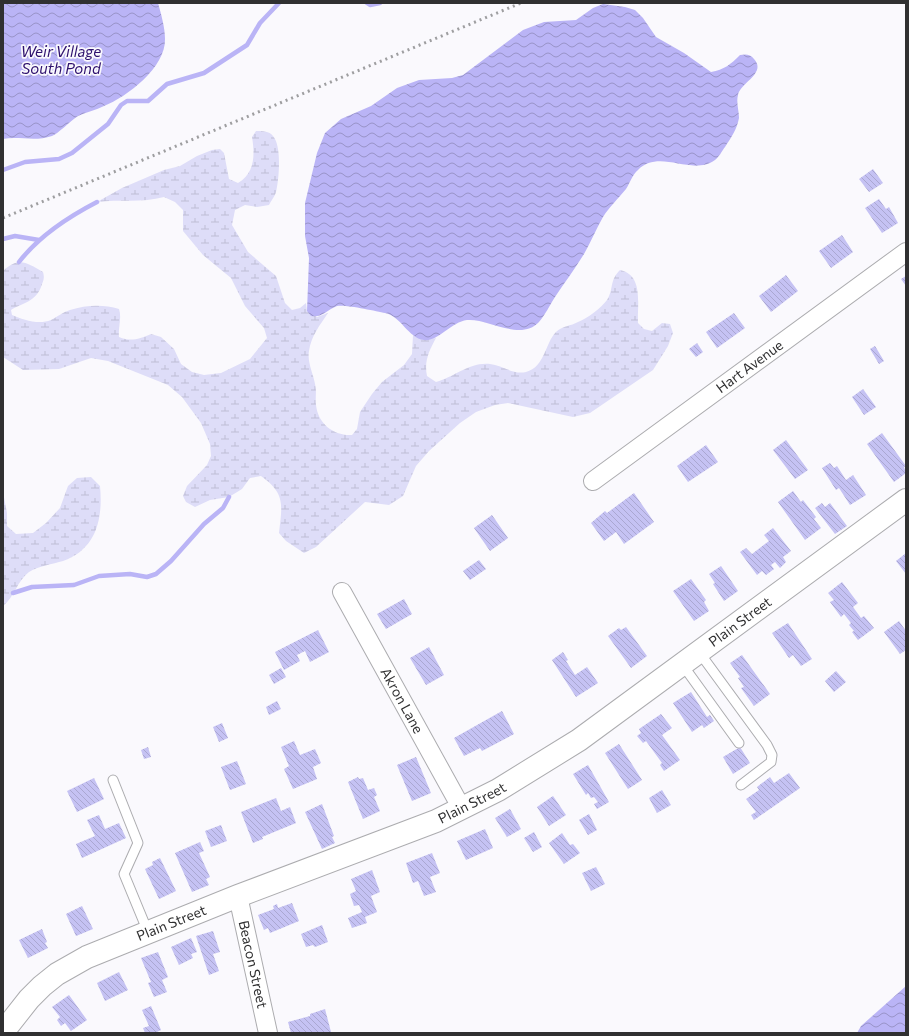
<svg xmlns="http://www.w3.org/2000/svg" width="909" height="1036" font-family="Commissioner,sans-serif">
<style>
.wetland{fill:url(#wetland-marsh)}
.water{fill:url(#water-waves)}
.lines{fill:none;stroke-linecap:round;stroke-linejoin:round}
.stream{stroke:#bab4f6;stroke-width:4.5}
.building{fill:url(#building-back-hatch)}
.service-casing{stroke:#acacaf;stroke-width:11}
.minor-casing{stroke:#acacaf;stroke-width:20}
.secondary-casing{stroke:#acacaf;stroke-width:24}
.service{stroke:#fff;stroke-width:9}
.minor{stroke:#fff;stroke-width:18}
.secondary{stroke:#fff;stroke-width:22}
.rail{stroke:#9e9ea0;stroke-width:3;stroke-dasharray:2 4;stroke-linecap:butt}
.labels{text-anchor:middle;stroke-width:3.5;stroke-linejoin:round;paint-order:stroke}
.street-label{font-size:14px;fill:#303031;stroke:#faf9fd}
.water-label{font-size:15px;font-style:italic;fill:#2e116e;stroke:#faf9fd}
</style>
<defs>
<pattern id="wetland-marsh" width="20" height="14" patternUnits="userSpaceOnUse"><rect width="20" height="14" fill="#deddf8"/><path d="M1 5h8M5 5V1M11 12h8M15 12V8" fill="none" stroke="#bfbed5"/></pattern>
<pattern id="water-waves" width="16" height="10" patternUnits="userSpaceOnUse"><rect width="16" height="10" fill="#bab4f6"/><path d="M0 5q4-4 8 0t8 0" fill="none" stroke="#9893c8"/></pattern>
<pattern id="building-back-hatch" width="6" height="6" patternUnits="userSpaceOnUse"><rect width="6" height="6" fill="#c5c2f3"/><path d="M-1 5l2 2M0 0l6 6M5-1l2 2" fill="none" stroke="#aaa7d1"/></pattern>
</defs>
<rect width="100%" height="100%" fill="#faf9fd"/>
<g class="wetland">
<path d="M256 131C263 131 269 131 273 136 282 146 279 179 276 192 275 196 271 201 269 205L257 207 245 205 235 210 232 225 248 252 276 276 285 303 292 310 300 308 306 303 307 311 317 317 328 313C320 325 311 336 309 351 307 362 313 373 315 384 317 391 315 398 316 405 318 424 334 436 352 435L357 429 360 412 372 394 382 382 404 365 412 354 413 335 424 340 436 338C429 351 424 361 427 376L436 382C455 377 469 362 490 364 502 365 513 375 526 372 545 367 545 343 556 332 562 326 571 326 578 322 588 318 601 308 607 300 614 289 609 281 620 270 644 275 637 305 638 323L644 329 652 331 662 323 670 324 673 333 668 346 653 370 590 413 573 417 508 403 495 405 476 412 460 423 429 451 416 466 403 496 389 505 365 502 316 547 304 553 286 541 279 533C282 505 286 494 261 476L250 478 242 489 229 497 210 500 195 507 186 502 183 496 187 486 207 465 211 456 210 444 201 423 182 397 168 385 108 361 91 358 59 369 23 370 3 357V271C19 256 27 263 43 272 45 279 43 281 41 287 35 302 24 302 11 310L12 315C23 320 39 325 51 320 57 317 63 312 70 310 86 305 103 304 119 309 122 318 118 327 119 337 131 342 139 339 151 334L161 337 174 349 181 364 192 372 204 375 221 373 250 359 267 338 264 328 245 306 231 278 203 255 183 231V210L175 202 164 197C142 203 119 199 97 202L122 188 164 170 180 166 197 156 212 150 220 149 224 153 229 179 238 183C255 173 255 155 252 137Z"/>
<path d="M91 477 100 486C103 518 97 549 63 561 53 564 38 566 29 572 17 581 14 598 3 606V492L7 513V526L16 534 33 533 46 523 60 508 68 486 77 478Z"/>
</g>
<g class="water">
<path d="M3 3H158C161 14 165 27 165 39 166 67 127 97 104 106 96 110 87 112 78 116 70 121 58 134 52 136 35 142 19 136 3 139Z"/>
<path d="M603 4 625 7 635 10 643 18 656 37 684 53 711 72C724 70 731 64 740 55 746 54 750 54 754 59 767 73 740 83 738 95 736 102 739 111 739 118 737 129 731 138 725 147 722 151 719 157 715 160 691 177 660 148 638 170 632 175 630 183 626 189 618 199 610 206 603 217 596 229 591 242 584 254 575 269 564 283 555 297 550 305 545 315 539 322 520 342 489 318 467 320 451 322 438 342 424 340 408 338 401 316 385 313 376 311 344 304 337 306 327 310 322 318 311 316L307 311 309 258 305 236V203L317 153 325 133 341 119 371 106 397 88 419 80 452 78 463 75 523 30 544 22 576 20 593 8Z"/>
<polygon points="906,986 906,1033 857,1033 861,1026"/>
</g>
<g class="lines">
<g class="stream">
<polyline points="367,3 370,5 380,3"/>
<polyline points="3,170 25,162 59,159 72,153 108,124 121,105 127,101 148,101 167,84 204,73 247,45 260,23 279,3"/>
<polyline points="3,239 15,236 39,240"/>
<path d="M19 262C39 236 68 217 97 202"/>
<polyline points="13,593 32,587 74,585 99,576 130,574 147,577 156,574 171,561 204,524 223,508 229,497"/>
</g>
</g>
<g class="building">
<polygon points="873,169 883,183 869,192 859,179"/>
<polygon points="879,199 886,209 889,207 898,223 882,233 865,208"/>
<polygon points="842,235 853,252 831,268 819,251"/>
<polygon points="786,275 798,291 771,312 759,296"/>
<polygon points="906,276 906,286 901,279"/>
<polygon points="734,313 745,328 717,348 706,332"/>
<polygon points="697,343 703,352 696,357 689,349"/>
<polygon points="875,346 884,361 879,364 870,349"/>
<polygon points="863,389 876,407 864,415 852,397"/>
<polygon points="882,433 906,466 904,467 906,473 894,482 867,444"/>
<polygon points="786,440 808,470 795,479 773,450"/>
<polygon points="706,445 718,462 688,482 677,466"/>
<polygon points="830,463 834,468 837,466 846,480 853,475 866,495 850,505 839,488 836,490 822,468"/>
<polygon points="793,491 801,502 803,500 816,517 814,519 821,528 805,540 778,502"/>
<polygon points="634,493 654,522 624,544 616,532 604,541 591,523 605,511 607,513"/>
<polygon points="822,503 825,507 830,503 847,526 835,534 815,508"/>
<polygon points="492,515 508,538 490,551 474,528"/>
<polygon points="773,528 791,551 783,557 786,562 780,568 775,562 771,565 774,569 766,575 762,571 757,575 740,552 746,548 752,554 769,541 764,535"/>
<polygon points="906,553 906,574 896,561"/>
<polygon points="479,560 486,569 470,580 463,571"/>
<polygon points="721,566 738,591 724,601 713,584 715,583 709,574"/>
<polygon points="691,579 706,600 704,602 709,611 694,621 673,591"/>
<polygon points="842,582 858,603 853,607 861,618 864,616 874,628 858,640 852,632 854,631 849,625 851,623 844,614 841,617 830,602 834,600 828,593"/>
<polygon points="404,599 412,614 386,629 377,614"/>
<polygon points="899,621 906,631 906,650 900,654 884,632"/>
<polygon points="788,623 812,659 801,666 793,655 789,658 772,633"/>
<polygon points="626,627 647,656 631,668 608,636 619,628 621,630"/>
<polygon points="318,630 329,652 310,662 305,651 297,655 300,661 284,670 275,652"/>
<polygon points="429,647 444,675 426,685 410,658"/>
<polygon points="563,652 568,660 566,661 575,675 587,667 598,683 576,697 552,660"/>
<polygon points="742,655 770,694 754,706 741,688 744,687 738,678 740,677 730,663"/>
<polygon points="281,668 286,677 274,684 269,675"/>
<polygon points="836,671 846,682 834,692 825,681"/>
<polygon points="691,692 707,717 710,715 714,721 704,728 702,725 692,732 673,703"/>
<polygon points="277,701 281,709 269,715 266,707"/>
<polygon points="502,711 514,734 482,751 480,748 464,756 454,738"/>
<polygon points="661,714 672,728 662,735 680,760 664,771 660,765 662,763 646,741 643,743 637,736 641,733 639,729"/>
<polygon points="222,723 228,738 219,742 213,727"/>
<polygon points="294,741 300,755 315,749 321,763 313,767 317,779 293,789 284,769 289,766 281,747"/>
<polygon points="619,744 642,780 628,789 605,753"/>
<polygon points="148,747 151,757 144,759 141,750"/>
<polygon points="740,747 750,763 733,774 723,757"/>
<polygon points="416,757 431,793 412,801 397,765"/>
<polygon points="237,761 246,784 230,790 221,767"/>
<polygon points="588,765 609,802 597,809 594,804 598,802 594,797 591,798 588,793 586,795 573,774"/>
<polygon points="789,773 800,788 754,820 751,815 756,812 746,799 759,790 757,787 770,777 774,783"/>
<polygon points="358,777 359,779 363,778 368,790 374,788 377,795 374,797 380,811 363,819 348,782"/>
<polygon points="94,778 104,799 77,812 67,791"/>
<polygon points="662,790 671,805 657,813 649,798"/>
<polygon points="553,796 566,815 549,826 537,807"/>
<polygon points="276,798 281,811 290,807 296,823 262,837 263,839 253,843 241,812"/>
<polygon points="322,804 334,836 332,837 335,843 322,849 305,812"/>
<polygon points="510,809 521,829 507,837 495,818"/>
<polygon points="589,814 597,830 588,835 579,820"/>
<polygon points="99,815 105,829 119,823 126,838 82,858 76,844 95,836 87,820"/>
<polygon points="221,825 227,841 211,847 205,831"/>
<polygon points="485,829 493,848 466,860 457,841"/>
<polygon points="534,832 542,847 533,852 524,838"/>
<polygon points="562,833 570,845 573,844 580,853 564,864 549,843"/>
<polygon points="200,842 204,851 199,853 210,877 206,879 209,885 192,892 175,853"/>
<polygon points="432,853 440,873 430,877 436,892 424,896 418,881 413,883 406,863"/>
<polygon points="160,858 176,891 159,899 145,869 153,865 152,862"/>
<polygon points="596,867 605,884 591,891 582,873"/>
<polygon points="372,870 380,892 371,896 377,912 365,917 367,923 352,928 348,918 362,912 359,905 354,906 350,894 356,891 351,879"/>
<polygon points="292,903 299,921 270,933 268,928 264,930 258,915 274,909 273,906 277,904 278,908"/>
<polygon points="82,906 93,929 76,936 66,914"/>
<polygon points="322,925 328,942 315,947 313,945 306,947 301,934"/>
<polygon points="42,929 47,942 45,943 48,948 28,958 19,940"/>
<polygon points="213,931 220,952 213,954 219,971 209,975 196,936"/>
<polygon points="191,938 197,952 191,954 193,958 179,965 171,947"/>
<polygon points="158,952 168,977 162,980 167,992 154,997 148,983 151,982 141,958"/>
<polygon points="119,972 128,990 105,1001 97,983"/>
<polygon points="69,995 87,1020 71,1031 65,1023 61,1026 57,1020 60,1017 52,1007"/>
<polygon points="151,1006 161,1030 155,1033 145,1033 143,1028 149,1026 142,1010"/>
<polygon points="325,1009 331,1032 291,1033 288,1022 310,1016 310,1014"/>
</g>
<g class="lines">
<defs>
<g id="service">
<polyline points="699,652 767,745 772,755 771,762 741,785"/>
<polyline points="682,664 739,743"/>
<polyline points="113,780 138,843 124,874 148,932"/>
</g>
<g id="minor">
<path id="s1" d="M593 481 906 252"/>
<path id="s2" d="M342 592 462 809"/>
<path id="s3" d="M238 896 268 1033"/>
</g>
<g id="secondary">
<path id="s4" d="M3 1032 29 999 42 986 57 974 87 957 238 896 436 821 498 790 579 740 906 500"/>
</g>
</defs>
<use href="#service" class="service-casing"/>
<use href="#minor" class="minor-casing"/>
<use href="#secondary" class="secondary-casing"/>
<use href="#service" class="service"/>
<use href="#minor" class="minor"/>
<use href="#secondary" class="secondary"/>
<polyline class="rail" points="3,218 521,3"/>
</g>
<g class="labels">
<g class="street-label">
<text dy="5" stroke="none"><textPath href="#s1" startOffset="194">Hart Avenue</textPath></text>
<text dy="5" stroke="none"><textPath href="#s4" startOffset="853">Plain Street</textPath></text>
<text dy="5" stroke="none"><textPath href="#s2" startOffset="124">Akron Lane</textPath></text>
<text dy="5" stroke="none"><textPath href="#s4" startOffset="529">Plain Street</textPath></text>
<text dy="5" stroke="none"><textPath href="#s4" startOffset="205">Plain Street</textPath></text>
<text dy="5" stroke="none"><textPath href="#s3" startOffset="70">Beacon Street</textPath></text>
</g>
<g class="water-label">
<text x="61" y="57">Weir Village<tspan x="61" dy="17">South Pond</tspan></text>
</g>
</g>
<rect width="909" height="1036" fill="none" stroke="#303031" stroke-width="8"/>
</svg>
